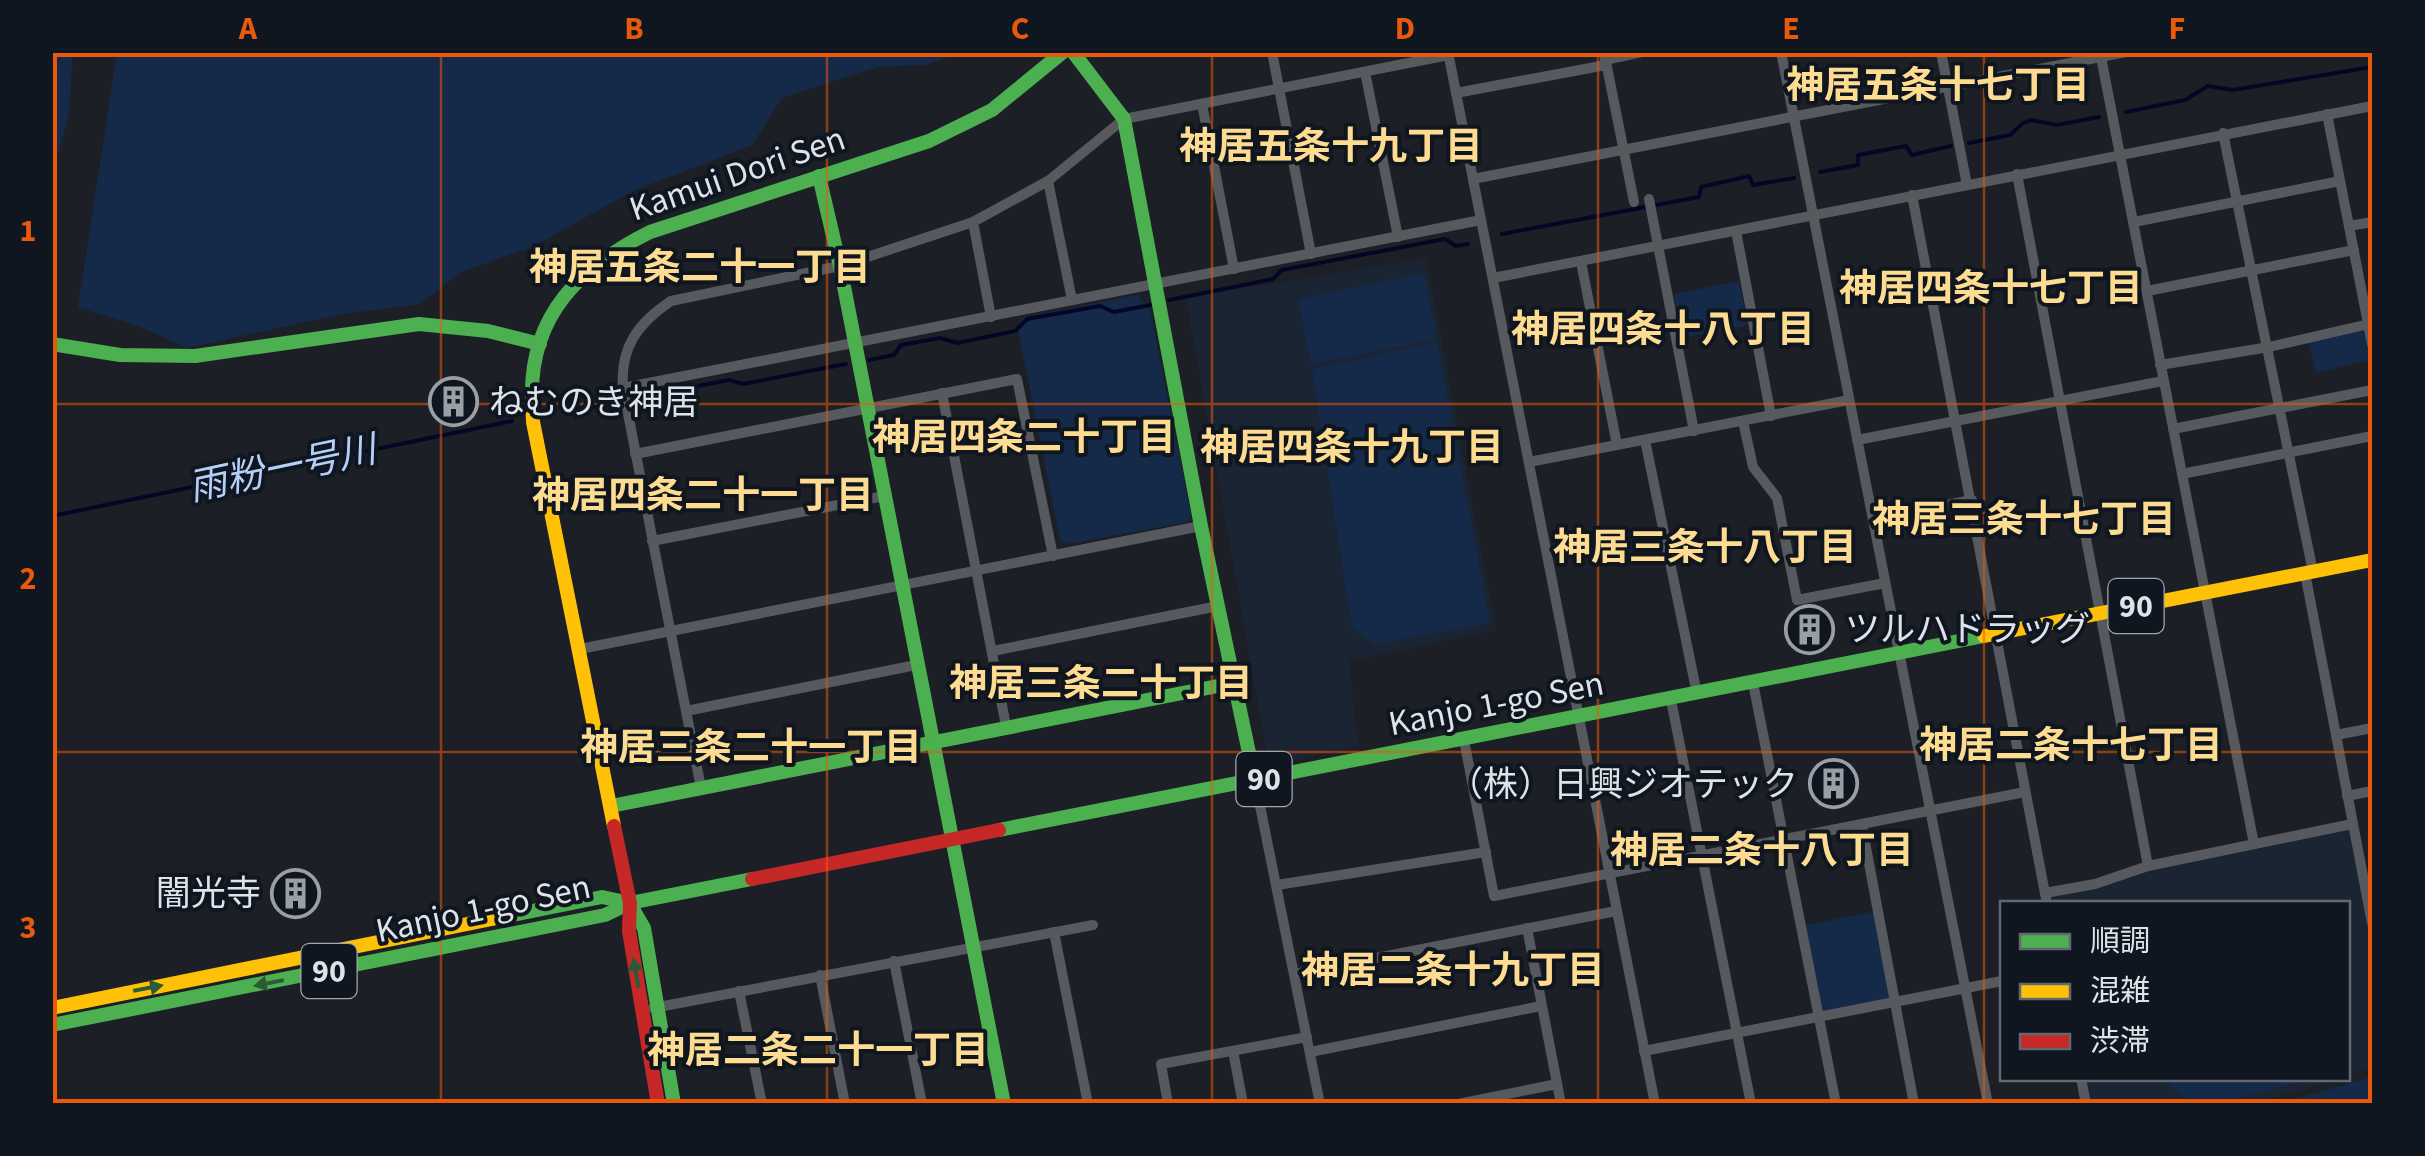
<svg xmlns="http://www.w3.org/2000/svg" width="2425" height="1156" font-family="'Source Sans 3','Noto Sans JP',sans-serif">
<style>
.built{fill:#1b2433}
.green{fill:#152948}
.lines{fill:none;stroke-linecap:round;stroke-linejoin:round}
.stream{stroke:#030726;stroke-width:4}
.street{stroke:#565a5f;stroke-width:10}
.fast{stroke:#4caf50;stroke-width:14}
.slow{stroke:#ffc107;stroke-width:14}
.jam{stroke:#c62828;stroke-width:14}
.oneway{fill:#2a5b36}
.grid{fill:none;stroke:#e8590c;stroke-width:2.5;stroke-opacity:0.55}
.labels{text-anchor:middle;stroke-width:8;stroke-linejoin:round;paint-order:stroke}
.shield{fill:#0f1620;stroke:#a0a6ad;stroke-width:2.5}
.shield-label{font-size:32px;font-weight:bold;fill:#dee3ea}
.street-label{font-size:35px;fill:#dee3ea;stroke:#0f1620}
.poi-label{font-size:35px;fill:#dee3ea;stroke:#0f1620;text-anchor:start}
.neighbourhood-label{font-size:38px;font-weight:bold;fill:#fddc92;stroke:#0f1620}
.water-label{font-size:38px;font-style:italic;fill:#b5cff8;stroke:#0f1620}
.neatline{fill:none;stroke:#e8590c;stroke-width:4}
.grid-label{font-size:32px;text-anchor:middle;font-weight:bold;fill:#e8590c}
</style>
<rect width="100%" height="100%" fill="#1c2026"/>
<g class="built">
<polygon points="1426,258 1496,630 1349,661 1358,745 1269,766 1186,298"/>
<polygon points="2352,824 2372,923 2372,1068 2348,1075 2348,904 2047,904 2045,893 2148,866"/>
<polygon points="2081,1079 2337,1079 2252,1104 2086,1103"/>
</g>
<g class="green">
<polygon points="53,52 73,53 69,114 53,172"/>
<polygon points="117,53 117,52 963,53 925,65 878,67 782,98 752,145 631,192 534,246 461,272 420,304 344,314 186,348 141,327 78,307"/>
<polygon points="1424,273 1437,339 1311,365 1298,299"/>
<polygon points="1739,281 1748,325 1682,338 1674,294"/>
<polygon points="1138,295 1150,310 1191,515 1187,522 1067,544 1060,540 1019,334 1021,318"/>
<polygon points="2367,326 2372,359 2316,373 2308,340"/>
<polygon points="1437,342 1490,623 1375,644 1352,628 1312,369"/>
<polygon points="1876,911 1893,1002 1819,1017 1802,926"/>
<polygon points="2372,1077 2372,1103 2281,1103"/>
<polygon points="2162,1079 2163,1078 2309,1079 2221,1103 2191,1103"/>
</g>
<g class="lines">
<g class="stream">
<polyline points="2126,112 2185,100 2208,86 2233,90 2372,67"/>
<polyline points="1969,143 2010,135 2023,123 2031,120 2057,125 2099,117"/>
<polyline points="1820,172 1858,165 1858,155 1906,146 1912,155 1951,146"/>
<polyline points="1502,234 1699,197 1701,187 1749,176 1753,185 1794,178"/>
<polyline points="1169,300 1273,279 1282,270 1445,239 1456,246 1468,244"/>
<polyline points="869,360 894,355 901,345 940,338 957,343 1015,331 1027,319 1100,306 1114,312 1150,305"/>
<polyline points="646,396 729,380 743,384 846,364"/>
<polyline points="571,410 612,404"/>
<polyline points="52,516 512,421"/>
</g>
<g class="street">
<polyline points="1272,52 1311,254"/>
<polyline points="1448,52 1655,1104"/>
<polyline points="1604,52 1634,202"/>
<polyline points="1781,52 1988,1104"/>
<polyline points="1941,52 1967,185"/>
<polyline points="2100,52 2254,844"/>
<polyline points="1605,60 1642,52"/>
<polyline points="1365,72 1398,237"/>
<polyline points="1456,93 1606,65"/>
<polyline points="1202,104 1234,269"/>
<polyline points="2327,114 2372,344"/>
<polyline points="2223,133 2313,572"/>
<polyline points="2017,174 2148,866"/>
<polyline points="1473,179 2126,52"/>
<polyline points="1048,181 1072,300"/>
<polyline points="1912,195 2047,904"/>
<polyline points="1649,199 1694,431"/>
<polyline points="973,222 991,317"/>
<polyline points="2134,222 2340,181"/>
<polyline points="2349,226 2372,222"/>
<polyline points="1736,231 1771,416"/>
<polyline points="1581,262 1617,445"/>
<polyline points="1493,278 2372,106"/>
<polyline points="2147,291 2354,250"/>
<polyline points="2160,365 2269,347 2369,324"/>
<polyline points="623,388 1481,220"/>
<polyline points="942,393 1006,726"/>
<polyline points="1743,421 1753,467 1777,498 1797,600 1885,583"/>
<polyline points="2173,429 2372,390"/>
<polyline points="1645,440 1697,694"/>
<polyline points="1857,440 2163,381"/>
<polyline points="635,454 1017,379 1053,556"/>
<polyline points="1529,462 1849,400"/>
<polyline points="2182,474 2372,436"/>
<polyline points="1873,519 1972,500"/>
<polyline points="652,541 884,496"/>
<polyline points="2305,573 2372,923"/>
<polyline points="580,649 1201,526"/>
<polyline points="993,651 1218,606"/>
<polyline points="1753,683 1836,1104"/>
<polyline points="1671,700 1751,1104"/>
<polyline points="686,711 916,665"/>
<polyline points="2336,735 2372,728"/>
<polyline points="1464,740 1494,896 2025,792"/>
<polyline points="1255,781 1320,1104"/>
<path d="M701 788 623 388C620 347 638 323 671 301L840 266 973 222 1048 181 1124 119 1449 55"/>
<polyline points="2347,796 2372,791"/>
<polyline points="1862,826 1914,1104"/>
<polyline points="1277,885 1486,852"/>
<polyline points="2045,893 2095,884 2148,866 2352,824"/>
<polyline points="1527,928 1561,1104"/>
<polyline points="1054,932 1088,1104"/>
<polyline points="894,961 922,1104"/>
<polyline points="1295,974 1616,911"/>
<polyline points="820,975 845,1104"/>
<polyline points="739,991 762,1104"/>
<polyline points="653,1008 1093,925"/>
<polyline points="1233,1051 1243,1104"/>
<polyline points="1644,1051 2002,981"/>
<polyline points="1310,1052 1541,1006"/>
<polyline points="2081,1078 2086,1104"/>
<polyline points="1168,1104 1161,1064 1307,1037"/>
<polyline points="1458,1104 1557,1084"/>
</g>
<g class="fast">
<polyline points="1073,52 1124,119 1201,526 1255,781"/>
<polyline points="819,176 840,266 1004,1104"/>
<polyline points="52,344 120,355 195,356 419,324 488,331 540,344"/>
<path d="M532 398C530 315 580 267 650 232L929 141 992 110 1063 52"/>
<polyline points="611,806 1233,683"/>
<polyline points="999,830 1984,636"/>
<polyline points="630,904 644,928 674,1104"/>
<polyline points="492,919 602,897 630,903"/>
<polyline points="52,1025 605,915 630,903 752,879"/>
</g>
<g class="slow">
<polyline points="532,398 533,422 614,826"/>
<polyline points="1984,636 2372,560"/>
<polyline points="52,1008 492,919"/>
</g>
<g class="jam">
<polyline points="614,826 630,903 629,931 658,1104"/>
<polyline points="752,879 999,830"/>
</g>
</g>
<defs><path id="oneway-solid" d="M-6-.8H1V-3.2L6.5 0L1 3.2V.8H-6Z" transform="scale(2.5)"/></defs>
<g class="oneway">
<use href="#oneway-solid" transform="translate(636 973) rotate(-100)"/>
<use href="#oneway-solid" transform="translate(269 983) rotate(169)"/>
<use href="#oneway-solid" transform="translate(148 988) rotate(-11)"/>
</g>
<path class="grid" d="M441 52V1104M827 52V1104M1212 52V1104M1598 52V1104M1984 52V1104M52 404H2372M52 752H2372"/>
<defs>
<symbol id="building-ring" viewBox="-11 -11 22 22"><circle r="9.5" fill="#0f1620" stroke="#9a9fa5" stroke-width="1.5"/><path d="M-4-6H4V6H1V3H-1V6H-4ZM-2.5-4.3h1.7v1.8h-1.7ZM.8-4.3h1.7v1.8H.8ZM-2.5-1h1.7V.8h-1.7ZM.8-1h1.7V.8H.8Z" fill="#9a9fa5"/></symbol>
</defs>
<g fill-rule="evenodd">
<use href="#building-ring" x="426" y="374" width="55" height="55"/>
<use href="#building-ring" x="1782" y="602" width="55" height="55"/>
<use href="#building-ring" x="1806" y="756" width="55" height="55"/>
<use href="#building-ring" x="268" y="866" width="55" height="55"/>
</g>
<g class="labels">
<g class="shield">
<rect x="2108.5" y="579" width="55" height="54" rx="8"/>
<rect x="1236.5" y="752" width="55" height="54" rx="8"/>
<rect x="301.5" y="944" width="55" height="54" rx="8"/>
</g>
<g class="shield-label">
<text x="2136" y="617">90</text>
<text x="1264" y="790">90</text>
<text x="329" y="982">90</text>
</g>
<g class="street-label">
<text transform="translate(737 173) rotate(-19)" y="12">Kamui Dori Sen</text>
<text transform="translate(1496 703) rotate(-11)" y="12">Kanjo 1-go Sen</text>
<text transform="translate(483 908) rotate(-12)" y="12">Kanjo 1-go Sen</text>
</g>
<g class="poi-label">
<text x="489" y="414">ねむのき神居</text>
<text x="1845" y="641">ツルハドラッグ</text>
<text x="1798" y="796" text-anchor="end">（株）日興ジオテック</text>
<text x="261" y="905" text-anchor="end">闇光寺</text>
</g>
<g class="neighbourhood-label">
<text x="1938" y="98">神居五条十七丁目</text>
<text x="1331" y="159">神居五条十九丁目</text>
<text x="700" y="280">神居五条二十一丁目</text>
<text x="1991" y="301">神居四条十七丁目</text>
<text x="1663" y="342">神居四条十八丁目</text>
<text x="1024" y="450">神居四条二十丁目</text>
<text x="1352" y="460">神居四条十九丁目</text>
<text x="703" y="508">神居四条二十一丁目</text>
<text x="2024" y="532">神居三条十七丁目</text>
<text x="1705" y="560">神居三条十八丁目</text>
<text x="1101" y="696">神居三条二十丁目</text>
<text x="2071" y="758">神居二条十七丁目</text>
<text x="751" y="760">神居三条二十一丁目</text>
<text x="1762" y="863">神居二条十八丁目</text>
<text x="1453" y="983">神居二条十九丁目</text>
<text x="818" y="1063">神居二条二十一丁目</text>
</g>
<g class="water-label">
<text transform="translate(282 468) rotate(-12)" y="13">雨粉一号川</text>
</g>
</g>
<rect width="2425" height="1156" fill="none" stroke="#0f1620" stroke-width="110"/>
<rect x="2000" y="901" width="350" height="180" fill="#0f1620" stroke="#626871" stroke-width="2.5"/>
<rect x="2020" y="934" width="50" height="15" fill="#4caf50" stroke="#626871" stroke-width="2.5"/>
<text x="2090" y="951" font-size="30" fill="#dee3ea">順調</text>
<rect x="2020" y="984" width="50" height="15" fill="#ffc107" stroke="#626871" stroke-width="2.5"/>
<text x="2090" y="1001" font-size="30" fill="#dee3ea">混雑</text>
<rect x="2020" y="1034" width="50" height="15" fill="#c62828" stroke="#626871" stroke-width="2.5"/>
<text x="2090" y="1051" font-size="30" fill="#dee3ea">渋滞</text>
<rect x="55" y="55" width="2315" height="1046" class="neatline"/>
<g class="grid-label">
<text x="248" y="39">A</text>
<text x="634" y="39">B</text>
<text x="1020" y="39">C</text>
<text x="1405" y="39">D</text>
<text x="1791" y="39">E</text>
<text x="2177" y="39">F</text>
<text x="28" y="241">1</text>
<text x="28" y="589">2</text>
<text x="28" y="938">3</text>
</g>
</svg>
